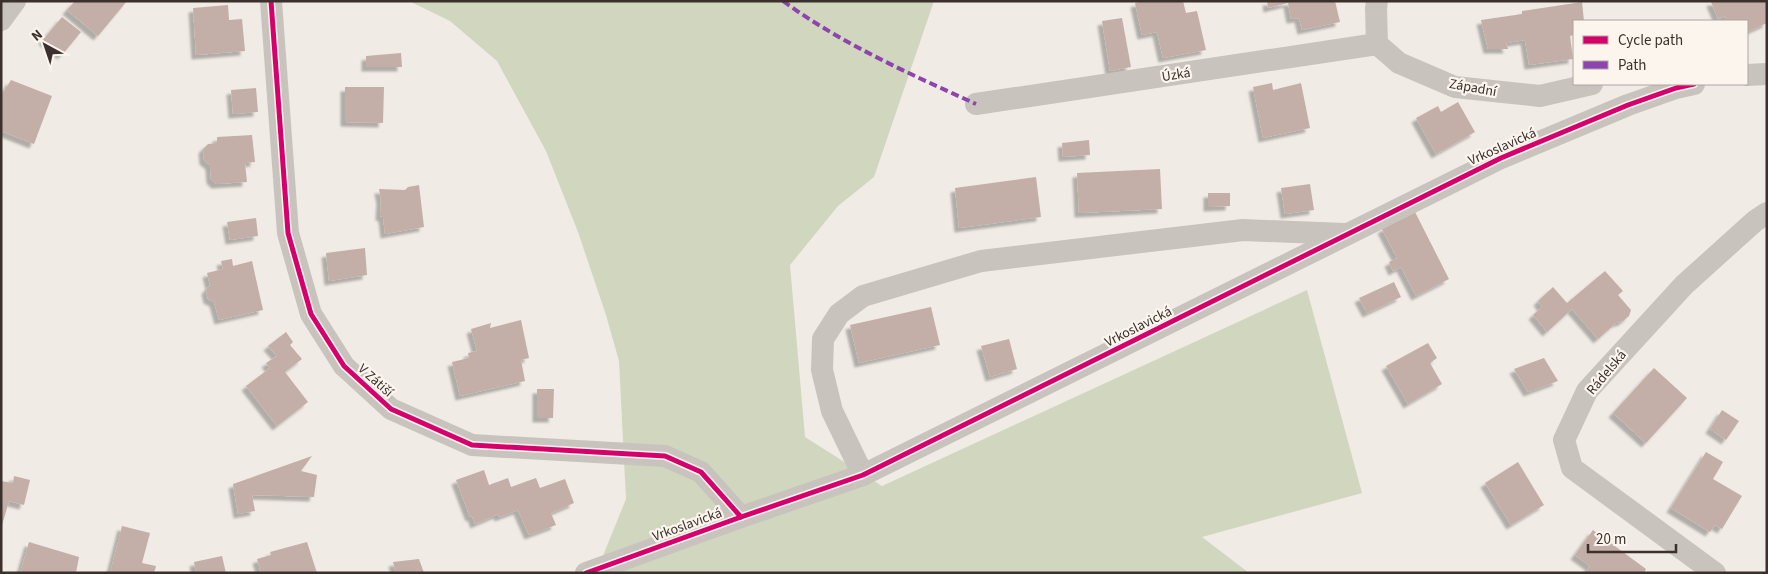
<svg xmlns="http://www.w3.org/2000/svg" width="1768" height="574" font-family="'Source Sans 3',sans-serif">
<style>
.green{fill:#d1d6bf}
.building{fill:#c3afa7;filter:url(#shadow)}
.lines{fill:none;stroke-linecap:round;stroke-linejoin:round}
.street{stroke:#c9c3be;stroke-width:22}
.quiet{stroke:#8e44ad;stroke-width:4;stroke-dasharray:8 4;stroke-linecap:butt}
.cycleway-casing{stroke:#fbf5ee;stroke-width:8}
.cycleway{stroke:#d6006c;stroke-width:5}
.labels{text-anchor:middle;stroke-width:4.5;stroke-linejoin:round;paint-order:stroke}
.street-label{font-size:14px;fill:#3b302b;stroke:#fbf5ee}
</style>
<defs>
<filter id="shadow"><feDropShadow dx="-4.5" dy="4.5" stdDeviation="1" flood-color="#0004"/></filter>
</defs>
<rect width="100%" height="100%" fill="#f0ebe5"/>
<polygon class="green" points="409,1 934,1 874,177 838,206 790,265 805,437 882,486 1307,290 1362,493 1202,537 1249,573 596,573 626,499 619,361 606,315 578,232 546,151 497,61 450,21"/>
<g class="building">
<polygon points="75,1 127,1 98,36 67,10"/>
<polygon points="1143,1 1183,1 1186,13 1197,11 1206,50 1163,58 1157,32 1142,35 1135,3"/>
<polygon points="1267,1 1335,1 1340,22 1302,30 1299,18 1291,19 1288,3 1268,8"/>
<polygon points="1713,1 1767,1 1767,23 1747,32 1747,21 1727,21 1725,16 1718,19 1711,2"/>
<polygon points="1582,2 1584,21 1574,21 1574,35 1570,36 1573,59 1529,65 1525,40 1506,43 1508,49 1488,49 1481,20 1522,14 1522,11"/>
<polygon points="228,5 229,20 242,19 245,51 196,55 193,8"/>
<polygon points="62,17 81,32 62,55 43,40"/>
<polygon points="1122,18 1131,67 1110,71 1102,21"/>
<polygon points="401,53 402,67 366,67 366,56"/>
<polygon points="11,80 52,96 34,144 1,131 1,96"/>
<polygon points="1272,83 1273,90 1301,83 1310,128 1263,138 1253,87"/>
<polygon points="345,87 384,87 383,123 345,122"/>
<polygon points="256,88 258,112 233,114 231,90"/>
<polygon points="1458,102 1475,132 1436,154 1416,118 1438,106 1441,112"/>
<polygon points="252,135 255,162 245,163 247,182 216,184 211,179 210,165 204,160 203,149 208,144 217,143 217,137"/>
<polygon points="1089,140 1090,155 1063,157 1062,143"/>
<polygon points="1160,169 1162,209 1079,213 1077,173"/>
<polygon points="1036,177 1041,217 959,228 955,188"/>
<polygon points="1310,184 1314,210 1285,214 1281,188"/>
<polygon points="419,185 424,227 385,234 383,217 380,216 381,200 379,189 405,190 408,187"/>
<polygon points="1208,193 1230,193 1230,206 1208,207"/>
<polygon points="1415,212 1449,279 1416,296 1401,267 1393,271 1389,262 1397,258 1382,229"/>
<polygon points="256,218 258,236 230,240 227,222"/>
<polygon points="365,248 367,275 329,281 326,253"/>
<polygon points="232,259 233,266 252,261 263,310 219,320 214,302 208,299 206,290 210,285 207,273 223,269 221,261"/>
<polygon points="1605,271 1623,291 1618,295 1631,310 1629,316 1623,321 1616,323 1598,339 1572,309 1547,332 1533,315 1542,307 1538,301 1553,287 1567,303"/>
<polygon points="1394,282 1401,297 1367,313 1359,298"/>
<polygon points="931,307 940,345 859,363 850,325"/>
<polygon points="521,320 529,358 521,360 525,381 460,396 452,362 469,358 468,353 477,351 471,329 491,323 490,328"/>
<polygon points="286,332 293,342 290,345 302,359 285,372 308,402 277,426 246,386 270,368 266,363 277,356 268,346"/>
<polygon points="1009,339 1017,369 990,377 981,346"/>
<polygon points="1428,343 1437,358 1430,363 1442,384 1408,404 1386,366"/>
<polygon points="1544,358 1558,381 1528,392 1514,369"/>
<polygon points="1654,368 1687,398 1646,443 1613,413"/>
<polygon points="537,389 554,389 553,418 537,418"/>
<polygon points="1722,410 1739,421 1726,440 1710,429"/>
<polygon points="1706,452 1723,462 1713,479 1742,496 1722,529 1715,525 1710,532 1671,508"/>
<polygon points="312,456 301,471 317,475 314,497 252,495 255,511 238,514 233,484"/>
<polygon points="1518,462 1544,505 1511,525 1485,483"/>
<polygon points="484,470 489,485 508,478 511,487 536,478 540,488 565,479 574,503 551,513 556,525 529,535 518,510 499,517 498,514 475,524 472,516 470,517 456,480"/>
<polygon points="14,476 30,480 24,505 9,501 1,529 1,481 13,483"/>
<polygon points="122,526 150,533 142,563 156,566 154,573 110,573"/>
<polygon points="1593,530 1646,569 1644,573 1585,573 1590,566 1575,555"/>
<polygon points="29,542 79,557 76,573 20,573"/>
<polygon points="307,542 317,573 261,573 257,559 271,555 270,552"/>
<polygon points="222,556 226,573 196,573 194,562"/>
<polygon points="419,559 424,573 396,573 393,562"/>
</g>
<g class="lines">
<g class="street">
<polyline points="271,1 288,233 311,314 344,366 391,409 472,445 665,456 701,472 741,517"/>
<polyline points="1377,1 1376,8 1377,44 1399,63 1455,87 1540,96 1592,84"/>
<polyline points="1,20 15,1"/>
<polyline points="1747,75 1767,74"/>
<polyline points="976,104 1377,44"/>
<polyline points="863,475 832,411 822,370 823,339 839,314 863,296 981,261 1243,230 1344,234"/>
<polyline points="586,573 741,517 863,475 1501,158 1628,105 1676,88 1694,84"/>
<polyline points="1715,573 1572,468 1564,440 1587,391 1684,285 1755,221 1767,213"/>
</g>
<path class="quiet" d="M783 1C842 44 910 74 976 104"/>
<defs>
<g id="cycleway">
<polyline points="271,1 288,233 311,314 344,366 391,409 472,445 665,456 701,472 741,517"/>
<polyline points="586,573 741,517 863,475 1501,158 1628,105 1676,88 1694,84"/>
</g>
</defs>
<use href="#cycleway" class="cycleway-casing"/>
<use href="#cycleway" class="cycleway"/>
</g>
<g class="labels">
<g class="street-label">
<text transform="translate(1176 74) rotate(-9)" y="5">Úzká</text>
<text transform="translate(1473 87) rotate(10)" y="5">Západní</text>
<text transform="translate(1502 146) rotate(-24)" y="5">Vrkoslavická</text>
<text transform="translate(1138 326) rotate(-27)" y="5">Vrkoslavická</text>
<text transform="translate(1606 372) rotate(-50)" y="5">Rádelská</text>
<text transform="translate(376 380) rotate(42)" y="5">V Zátiší</text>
<text transform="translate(687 524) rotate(-20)" y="5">Vrkoslavická</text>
</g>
</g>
<rect width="1768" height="574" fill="none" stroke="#3b302b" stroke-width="5"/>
<rect x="1573" y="20" width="175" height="65" fill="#fbf5ee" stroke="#aea6a0"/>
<rect x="1583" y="36" width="25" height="8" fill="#d6006c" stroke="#aea6a0"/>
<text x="1618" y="45" font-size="15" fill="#3b302b">Cycle path</text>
<rect x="1583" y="61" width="25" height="8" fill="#8e44ad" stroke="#aea6a0"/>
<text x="1618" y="70" font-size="15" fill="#3b302b">Path</text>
<g transform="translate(45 45) rotate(320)" stroke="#fbf5ee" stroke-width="4" paint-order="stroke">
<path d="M0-4L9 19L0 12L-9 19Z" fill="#3b302b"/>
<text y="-8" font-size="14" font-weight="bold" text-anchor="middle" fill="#3b302b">N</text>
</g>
<path d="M1588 544v8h88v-8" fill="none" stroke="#3b302b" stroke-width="2.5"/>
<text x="1596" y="544" font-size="15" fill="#3b302b" stroke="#fbf5ee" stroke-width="4" paint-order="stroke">20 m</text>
</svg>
